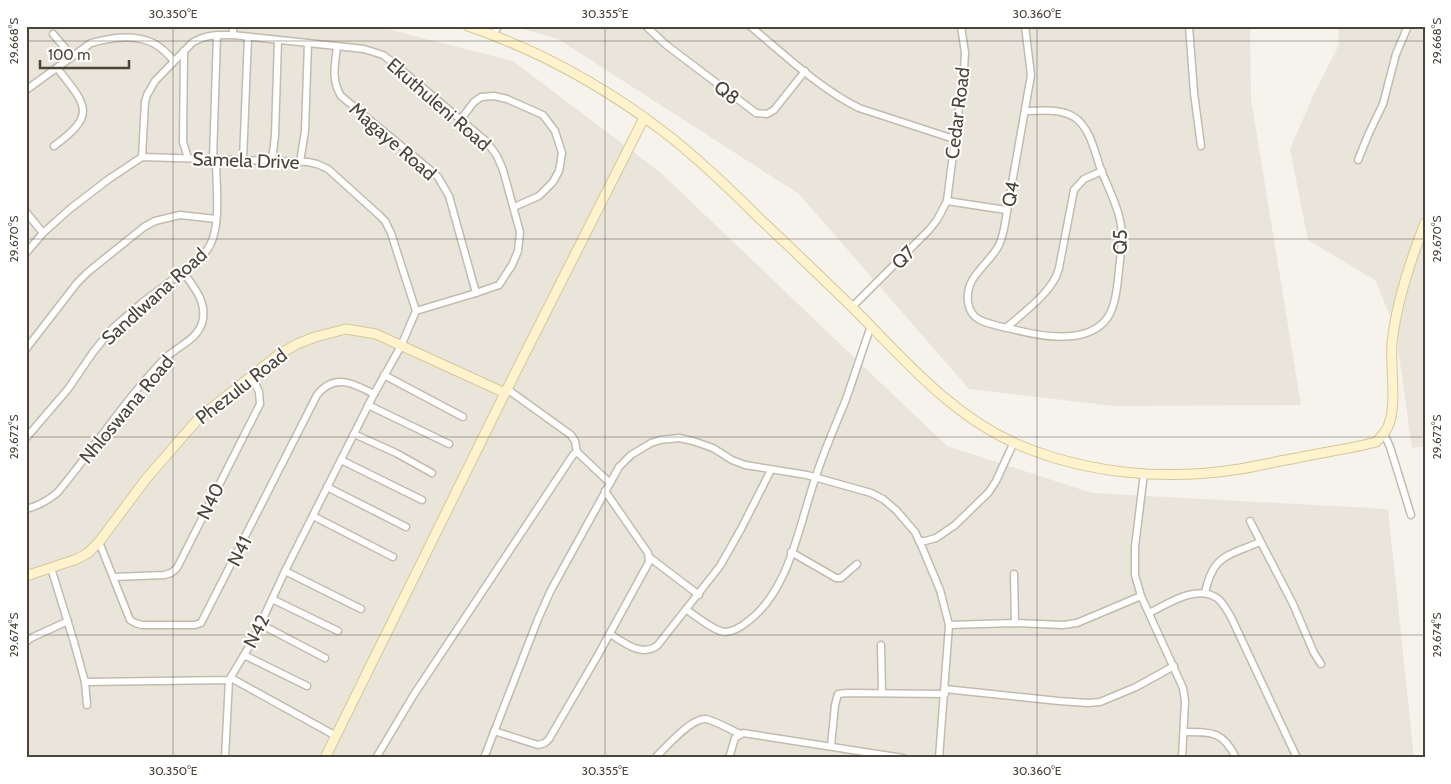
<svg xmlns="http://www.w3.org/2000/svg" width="1451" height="784" font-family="Cabin,sans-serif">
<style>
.residential{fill:#eae5da}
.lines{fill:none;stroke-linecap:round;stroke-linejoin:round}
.street-casing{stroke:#c2bbae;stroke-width:9}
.secondary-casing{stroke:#d6c79b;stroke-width:11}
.street{stroke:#fff;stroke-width:6}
.secondary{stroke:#fff3cd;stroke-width:9}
.ticks{fill:none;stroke:#4b4439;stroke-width:1;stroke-opacity:0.45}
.labels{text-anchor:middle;stroke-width:4;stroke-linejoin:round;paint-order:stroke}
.street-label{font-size:19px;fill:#4b4439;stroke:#fff}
.neatline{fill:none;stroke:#4b4439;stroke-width:2}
.ticks-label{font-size:12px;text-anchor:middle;fill:#4b4439}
</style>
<rect width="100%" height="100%" fill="#f6f3ec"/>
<g class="residential">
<polygon points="26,26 376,26 513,61 661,173 947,446 1092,493 1388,509 1414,758 26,758"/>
<polygon points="513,26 1250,26 1251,99 1301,405 1114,406 969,389 799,194 558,39"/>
<polygon points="1338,26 1425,26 1425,446 1412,448 1395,327 1375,280 1308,240 1290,149 1314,94 1339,45"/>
</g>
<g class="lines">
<defs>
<g id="street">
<polyline points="646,26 665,44 756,113 767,114 774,110 805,71"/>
<path d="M750 26C785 55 819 88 859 108L954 139"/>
<path d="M1025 26 1031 75 1004 229C1002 236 1001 244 996 250 985 267 965 278 968 302 969 310 972 316 980 320 990 325 1004 327 1016 330 1044 337 1089 345 1108 317 1115 307 1118 282 1119 269 1121 252 1124 233 1119 216 1115 200 1107 185 1101 170 1095 153 1090 127 1074 117 1059 108 1042 111 1026 111"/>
<polyline points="1189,26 1194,93 1201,146"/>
<polyline points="53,34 72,56"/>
<polyline points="233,35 233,26"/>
<polyline points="493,36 498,26"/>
<path d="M337 47C335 64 331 80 341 96L429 169 438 177 449 196 476 293"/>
<polyline points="184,51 183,142 188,158"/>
<path d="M26 90 91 43C109 38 135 34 153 43 161 47 168 54 174 61"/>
<polyline points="461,119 474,102 481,97 494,96 507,99 543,115 555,131 562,153 559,171 553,182 539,196 514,207"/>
<path d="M54 146C98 114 86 105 57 68"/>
<path d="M142 157 145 102 147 95 155 81 192 43C206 34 218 35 233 35L364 49 383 55 391 61 487 142 497 156 503 170 520 232 518 251 512 265 499 285 476 293 416 311"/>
<polyline points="213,159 217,35"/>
<polyline points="243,160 248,37"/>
<polyline points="1358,160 1369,133 1383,104 1396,54 1408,26"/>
<polyline points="270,161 273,153 275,135 278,40"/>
<polyline points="300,162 305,131 308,43"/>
<polyline points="947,201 1006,210"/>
<polyline points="26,212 43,233"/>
<polyline points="26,253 43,233 71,208 109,179 142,157 308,162 317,164 328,169 379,215 385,221 391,233 416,311"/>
<polyline points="852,307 929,230 937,220 947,201 964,69 965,53 961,26"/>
<path d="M1006 328C1024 312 1054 291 1059 268L1074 190 1084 179 1102 171"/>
<polyline points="26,349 77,283 88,272 144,227 155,221 180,215 216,219"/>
<polyline points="384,375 463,417"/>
<polyline points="507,389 571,435 575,441 577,452"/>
<polyline points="368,405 449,444"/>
<polyline points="354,434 396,453 432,473"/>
<polyline points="1384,434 1390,447 1411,515"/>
<path d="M26 438 68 389 94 351 113 328 143 302 199 260C203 255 208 250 211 243 221 222 216 184 216 159"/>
<polyline points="341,460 422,500"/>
<polyline points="1144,473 1135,547 1135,575 1141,596 1183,688 1185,701 1182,758"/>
<polyline points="327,487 406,527"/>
<path d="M26 509C39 506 47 501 57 493 91 453 120 406 156 368 161 362 167 356 173 352 184 343 197 338 202 323 208 303 194 287 183 272"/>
<polyline points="313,516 393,557"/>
<polyline points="1250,521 1293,604 1314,653 1321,664"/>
<polyline points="919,541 925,541 936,538 955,525 989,492 996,481 1014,442"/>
<path d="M99 542 130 620 135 623 142 625H195L201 623 317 395C334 373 353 383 374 394"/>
<polyline points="791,552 836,578 841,578 857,564"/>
<polyline points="649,557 699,595"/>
<polyline points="51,568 74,642 85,682 229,680 253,640 285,571 374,394 401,346 416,311"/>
<polyline points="285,571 361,609"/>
<polyline points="1014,574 1015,623"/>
<polyline points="114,577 164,575 171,573 177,568 260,404 259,392 252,376"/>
<path d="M1205 593C1213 554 1228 556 1260 542"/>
<polyline points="272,599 338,631"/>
<path d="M687 610C696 616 715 632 726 632 734 631 741 627 747 622 790 591 799 524 816 476 824 451 835 426 845 402 854 377 862 351 871 326"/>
<path d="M1149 613C1168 604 1196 584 1217 598 1223 602 1227 611 1231 617L1297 758"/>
<polyline points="260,624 325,658"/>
<polyline points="949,625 1015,623 1063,625 1077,623 1141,596"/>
<path d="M610 634C624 642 640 657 657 646L720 566 741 529 771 470"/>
<polyline points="26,642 31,638 68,621"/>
<polyline points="881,645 882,693"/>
<polyline points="244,655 307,686"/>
<polyline points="231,678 336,736"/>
<polyline points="85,682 87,705"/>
<polyline points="945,689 1059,701 1088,703 1100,702 1136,687 1174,666"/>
<polyline points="494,731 538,745 545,743 549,739 598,655 649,562 648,553 605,491"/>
<path d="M1184 732C1212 732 1223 731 1236 758"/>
<polyline points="831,746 835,705 838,694 847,693 945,694"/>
<path d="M656 757C666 747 692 717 706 719 718 722 729 729 740 734"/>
<polyline points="225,758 229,680"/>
<polyline points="376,758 413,696 573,455 577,452 610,483"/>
<polyline points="484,758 538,619 551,590 619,467 631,455 651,443 660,440 679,438 693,441 713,448 732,460 745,465 807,475 871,493 883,499 896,510 915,532 922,547 940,590 949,625 939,758"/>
<polyline points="729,758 735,738 743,733 903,758"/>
</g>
<g id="secondary">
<path d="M468 26C538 50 605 87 664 132 698 158 729 188 759 218 790 247 821 277 852 307 903 358 951 416 1019 445 1088 474 1166 481 1240 469 1259 466 1278 461 1297 458 1323 452 1350 449 1376 442 1381 437 1387 431 1389 424 1397 402 1390 366 1392 343 1396 304 1411 259 1425 223"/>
<polyline points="26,576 77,559 88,553 99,542 146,479 199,418 278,355 297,344 315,337 346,329 376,334 505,393"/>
<polyline points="325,758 505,393 644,118"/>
</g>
</defs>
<use href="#street" class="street-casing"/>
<use href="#secondary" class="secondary-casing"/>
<use href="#street" class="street"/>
<use href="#secondary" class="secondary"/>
</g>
<path class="ticks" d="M173 26V758M605 26V758M1037 26V758M26 41H1425M26 239H1425M26 437H1425M26 635H1425"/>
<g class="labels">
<g class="street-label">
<text transform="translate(727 92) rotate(38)" y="7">Q8</text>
<text transform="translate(439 104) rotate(41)" y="7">Ekuthuleni Road</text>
<text transform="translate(957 113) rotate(-83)" y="7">Cedar Road</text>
<text transform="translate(393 141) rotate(41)" y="7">Magaye Road</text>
<text transform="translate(246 160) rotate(2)" y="7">Samela Drive</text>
<text transform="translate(1010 194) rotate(-80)" y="7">Q4</text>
<text transform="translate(1120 242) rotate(-90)" y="7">Q5</text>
<text transform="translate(903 257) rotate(-46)" y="7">Q7</text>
<text transform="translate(154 296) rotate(-42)" y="7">Sandlwana Road</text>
<text transform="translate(241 386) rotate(-38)" y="7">Phezulu Road</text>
<text transform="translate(126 409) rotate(-50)" y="7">Nhloswana Road</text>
<text transform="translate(210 501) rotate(-64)" y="7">N40</text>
<text transform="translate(239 551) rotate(-63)" y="7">N41</text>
<text transform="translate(256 631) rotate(-63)" y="7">N42</text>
</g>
</g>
<rect width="1451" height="784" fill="none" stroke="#ffffff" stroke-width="55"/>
<path d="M40 60v8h89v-8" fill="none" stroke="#4b4439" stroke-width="2.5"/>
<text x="48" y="60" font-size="15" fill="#4b4439" stroke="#ffffff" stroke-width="4" paint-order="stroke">100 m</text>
<rect x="28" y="28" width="1396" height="728" class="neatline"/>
<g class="ticks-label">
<text x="173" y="18">30.350°E</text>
<text x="605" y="18">30.355°E</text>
<text x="1037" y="18">30.360°E</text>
<text transform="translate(14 41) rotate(-90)" y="4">29.668°S</text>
<text transform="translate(1437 41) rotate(-90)" y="4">29.668°S</text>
<text transform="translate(14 239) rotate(-90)" y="4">29.670°S</text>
<text transform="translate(1437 239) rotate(-90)" y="4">29.670°S</text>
<text transform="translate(14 437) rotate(-90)" y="4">29.672°S</text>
<text transform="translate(1437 437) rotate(-90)" y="4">29.672°S</text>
<text transform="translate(14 635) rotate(-90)" y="4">29.674°S</text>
<text transform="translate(1437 635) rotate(-90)" y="4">29.674°S</text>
<text x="173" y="775">30.350°E</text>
<text x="605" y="775">30.355°E</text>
<text x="1037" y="775">30.360°E</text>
</g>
</svg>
